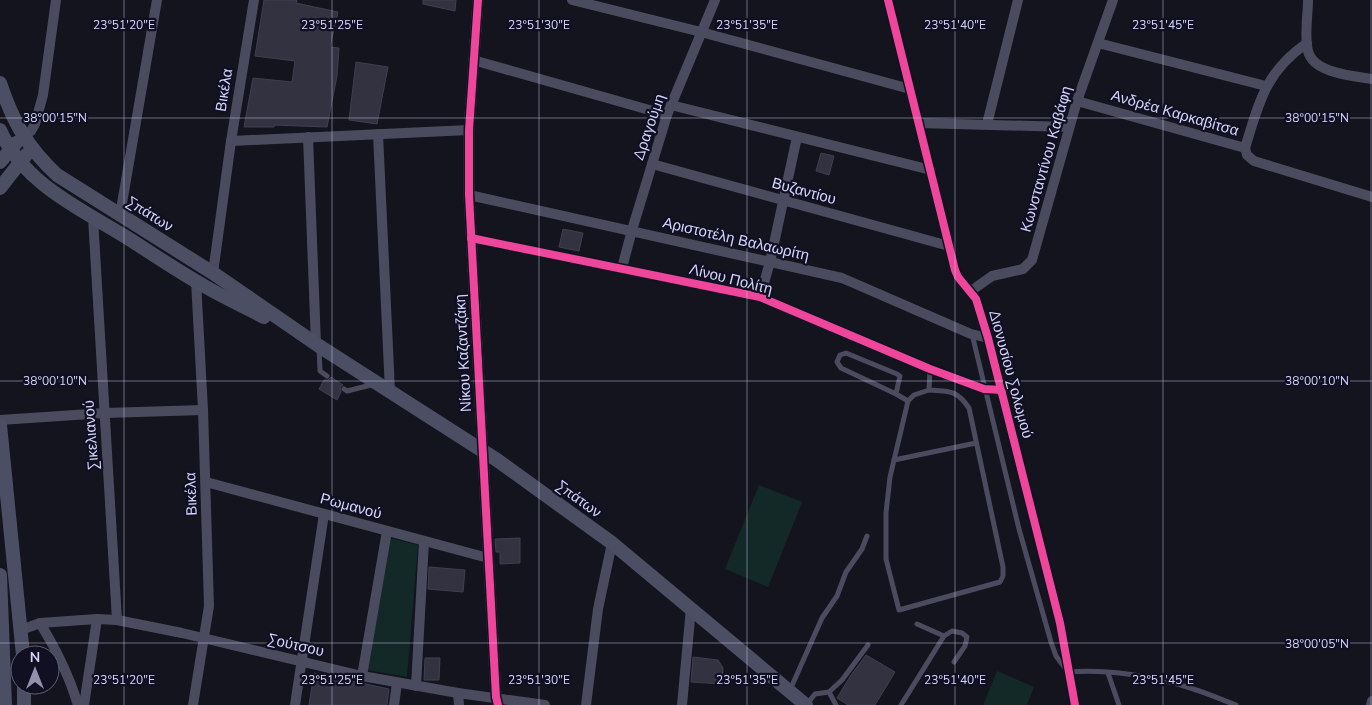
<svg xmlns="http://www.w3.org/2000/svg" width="1372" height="705" font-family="'Nunito Sans',sans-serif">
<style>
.green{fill:#132927}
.building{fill:#323240;stroke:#403f51}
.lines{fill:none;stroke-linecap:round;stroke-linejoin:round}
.service{stroke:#4a4b5e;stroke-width:5}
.minor{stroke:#4a4b5e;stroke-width:10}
.tertiary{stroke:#4a4b5e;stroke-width:11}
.secondary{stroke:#4c4f64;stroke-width:14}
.cycleway-casing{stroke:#101022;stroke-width:11}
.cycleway{stroke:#ed469a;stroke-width:8}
.ticks{fill:none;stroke:#d4d5fc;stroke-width:1;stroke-opacity:0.45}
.labels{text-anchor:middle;stroke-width:4.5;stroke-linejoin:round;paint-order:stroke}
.street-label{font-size:15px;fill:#d4d5fc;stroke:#101022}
.ticks-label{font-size:12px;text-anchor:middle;fill:#d4d5fc;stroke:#101022;stroke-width:4.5;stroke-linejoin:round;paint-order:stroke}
</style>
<rect width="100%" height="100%" fill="#14141e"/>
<g class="green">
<polygon points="759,485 802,502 768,587 725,569"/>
<polygon points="389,538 418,545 407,677 367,670"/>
<polygon points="997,671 1034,687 1027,705 983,705"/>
</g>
<g class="building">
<polygon points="264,0 297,0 296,3 338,12 330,47 339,48 337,76 327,127 275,125 274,127 244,127 253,78 292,82 295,61 255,56"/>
<polygon points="423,0 456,0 455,11 423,4"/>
<polygon points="356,62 388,67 377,124 349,120"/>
<polygon points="821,153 834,156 829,175 816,171"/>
<polygon points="563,229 583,233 579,251 559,247"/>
<polygon points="331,377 343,385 340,387 341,392 337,400 319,389 324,380 328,380"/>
<polygon points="520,538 520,563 500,564 500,552 496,552 495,539"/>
<polygon points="429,567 465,570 463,592 428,589"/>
<polygon points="866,655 895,672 875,705 848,705 837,698 851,675"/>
<polygon points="693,657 718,660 723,668 722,684 691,682"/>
<polygon points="425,658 440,658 439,680 424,680"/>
<polygon points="314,673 389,689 387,705 309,705"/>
</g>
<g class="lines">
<g class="service">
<path d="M972 334 1019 529 1051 642 1056 656 1068 672C1106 669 1156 676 1193 689 1207 693 1222 700 1236 705"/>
<polyline points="319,347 320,371 327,376"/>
<polyline points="344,389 347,391 375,384"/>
<path d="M929 390 914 395 908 401 890 477 886 513V559L899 610 1000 582 1003 576V567L969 408C957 390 949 391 929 390L930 370"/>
<polyline points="896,394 841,368 837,362 840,355 846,353 897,374 900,376 896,394 908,401"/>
<polyline points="894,460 976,443"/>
<polyline points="944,636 952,631 962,633 967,637 965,646 954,662"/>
<polyline points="1108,673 1119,705"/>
<polyline points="790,690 822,618 837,596 846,572 862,549 867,536"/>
<polyline points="829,692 842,680 868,645"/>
<polyline points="807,704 815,694 829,692 836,705"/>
<polyline points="901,705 944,636 917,624"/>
</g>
<g class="minor">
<polyline points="572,0 701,32 910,89"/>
<polyline points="888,0 955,270 958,277 976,299 988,338 1060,623 1075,705"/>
<path d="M1308 0C1308 16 1304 35 1308 51 1313 73 1353 76 1372 79"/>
<polyline points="1098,43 1266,86"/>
<polyline points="473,60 667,115"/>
<polyline points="1077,101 1245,148 1247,155 1254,161 1372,197"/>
<polyline points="671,105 931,170"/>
<polyline points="918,123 1069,127"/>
<polyline points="987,124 1018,0"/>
<polyline points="378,134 390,391"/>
<polyline points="23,136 31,131 35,124 43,95 56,0"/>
<polyline points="308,137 316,344"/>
<polyline points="231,141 469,130"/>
<path d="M1245 148C1259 103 1265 72 1307 43"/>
<polyline points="652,164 949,246"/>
<polyline points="469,195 842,278 971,334 988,338"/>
<polyline points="120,215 157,0"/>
<polyline points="93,218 117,620"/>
<polyline points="471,238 760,297 930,369 984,389 1002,390"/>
<polyline points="622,268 632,230 667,115 715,0"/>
<polyline points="213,273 231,141 254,0"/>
<polyline points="971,291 992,276 1023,269 1032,260 1077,101 1113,0"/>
<polyline points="760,297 770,262 797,137"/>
<polyline points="0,420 105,413 203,410"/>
<polyline points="206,482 488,558"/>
<path d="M40 623C56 649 69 675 78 705"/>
<polyline points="21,630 40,623 97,619 117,620 182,633 362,676 458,693 545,705"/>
<polyline points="362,676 387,531"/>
<polyline points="416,686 424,541"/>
<polyline points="458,693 459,705"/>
<polyline points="84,705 97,619"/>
<polyline points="193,705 209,606 203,410 196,281"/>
<polyline points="295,705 324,514"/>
<polyline points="394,705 397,683"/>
<polyline points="586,705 598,609 612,543"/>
<polyline points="682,705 691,608"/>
<polyline points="1371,705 1372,701"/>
</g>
<polyline class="tertiary" points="478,0 469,130 469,195 496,697 498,705"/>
<g class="secondary">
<path d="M0 83C13 122 27 147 57 175L213 273 319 346 497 460 612 543 806 705"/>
<path d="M0 130C23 183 79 208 126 237 153 254 179 272 206 287 225 298 245 307 264 317"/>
<polyline points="0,162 16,143"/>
<polyline points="0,188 26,155"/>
<polyline points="0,425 23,655"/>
<polyline points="0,575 5,705"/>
<polyline points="24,705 24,685"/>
</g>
<defs>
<g id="cycleway">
<polyline points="478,0 469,130 469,195 496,697 498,705"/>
<polyline points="888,0 955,270 958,277 976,299 988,338 1060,623 1075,705"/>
<polyline points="471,238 760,297 930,369 984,389 1002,390"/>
</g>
</defs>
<use href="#cycleway" class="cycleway-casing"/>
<use href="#cycleway" class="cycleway"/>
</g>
<path class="ticks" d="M124 0V705M332 0V705M539 0V705M747 0V705M955 0V705M1163 0V705M1371 0V705M0 118H1372M0 381H1372M0 643H1372"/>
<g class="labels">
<g class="street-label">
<text transform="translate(224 90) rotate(-81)" y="5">Βικέλα</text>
<text transform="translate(1175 113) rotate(16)" y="5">Ανδρέα Καρκαβίτσα</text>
<text transform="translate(649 127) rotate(-71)" y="5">Δραγούμη</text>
<text transform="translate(1046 159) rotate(-74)" y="5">Κωνσταντίνου Καβάφη</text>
<text transform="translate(804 191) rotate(15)" y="5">Βυζαντίου</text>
<text transform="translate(150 214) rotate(32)" y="5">Σπάτων</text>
<text transform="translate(736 239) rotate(13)" y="5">Αριστοτέλη Βαλαωρίτη</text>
<text transform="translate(731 279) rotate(14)" y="5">Λίνου Πολίτη</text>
<text transform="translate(463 353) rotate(-93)" y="5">Νίκου Καζαντζάκη</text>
<text transform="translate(1011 374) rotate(75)" y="5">Διονυσίου Σολωμού</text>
<text transform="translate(91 435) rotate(-94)" y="5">Σικελιανού</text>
<text transform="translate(191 494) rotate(-92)" y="5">Βικέλα</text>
<text transform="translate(579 499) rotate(36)" y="5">Σπάτων</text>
<text transform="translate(351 506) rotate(15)" y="5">Ρωμανού</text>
<text transform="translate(296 645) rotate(13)" y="5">Σούτσου</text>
</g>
</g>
<g class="ticks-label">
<text x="124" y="29">23°51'20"E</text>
<text x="332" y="29">23°51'25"E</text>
<text x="539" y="29">23°51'30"E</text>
<text x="747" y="29">23°51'35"E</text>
<text x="955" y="29">23°51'40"E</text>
<text x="1163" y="29">23°51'45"E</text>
<text x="55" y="122">38°00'15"N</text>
<text x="1317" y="122">38°00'15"N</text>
<text x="55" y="385">38°00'10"N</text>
<text x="1317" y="385">38°00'10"N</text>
<text x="1317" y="648">38°00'05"N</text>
<text x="124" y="684">23°51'20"E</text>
<text x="332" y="684">23°51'25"E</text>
<text x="539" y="684">23°51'30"E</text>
<text x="747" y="684">23°51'35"E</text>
<text x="955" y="684">23°51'40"E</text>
<text x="1163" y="684">23°51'45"E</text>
</g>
<g transform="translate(35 670)"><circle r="24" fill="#101022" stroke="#5e5f79"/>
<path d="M0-4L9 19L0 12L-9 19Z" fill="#9191ae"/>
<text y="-8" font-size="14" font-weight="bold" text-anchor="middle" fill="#d4d5fc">N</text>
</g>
</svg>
